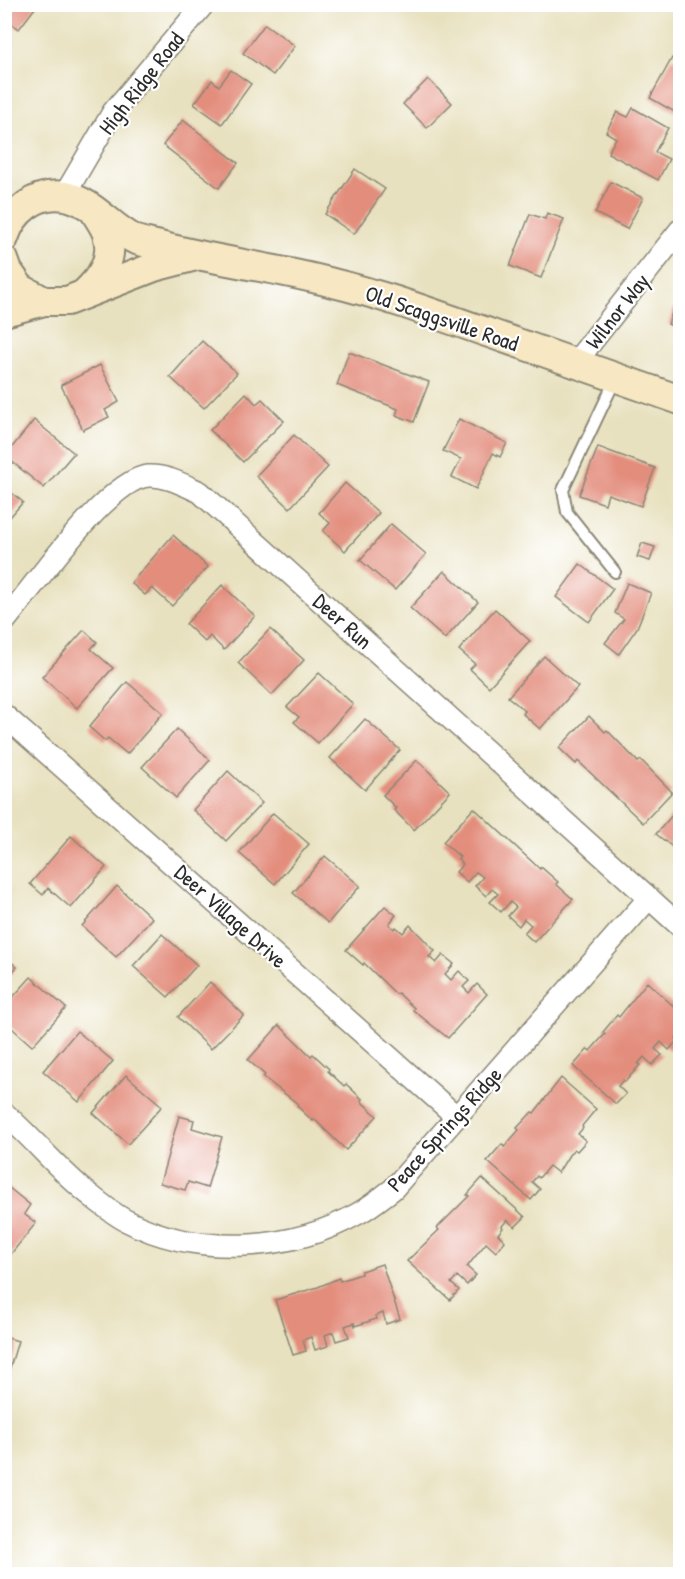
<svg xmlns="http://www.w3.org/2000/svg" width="685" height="1579" font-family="'Patrick Hand',sans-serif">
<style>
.building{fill:#e38d7d}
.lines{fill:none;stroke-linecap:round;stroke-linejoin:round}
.lane-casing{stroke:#8a8675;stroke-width:14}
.street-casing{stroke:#8a8675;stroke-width:24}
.secondary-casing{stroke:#8a8675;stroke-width:32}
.lane{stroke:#fff;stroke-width:10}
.street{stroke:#fff;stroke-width:21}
.secondary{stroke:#f7e8c3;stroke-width:28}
.labels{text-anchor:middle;stroke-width:4.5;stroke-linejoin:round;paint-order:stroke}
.street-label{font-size:22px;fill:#2b2b2b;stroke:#fff}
</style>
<rect width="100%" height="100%" fill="#fff"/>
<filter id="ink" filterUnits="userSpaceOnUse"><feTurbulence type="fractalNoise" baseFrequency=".0167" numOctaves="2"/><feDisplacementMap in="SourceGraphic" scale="12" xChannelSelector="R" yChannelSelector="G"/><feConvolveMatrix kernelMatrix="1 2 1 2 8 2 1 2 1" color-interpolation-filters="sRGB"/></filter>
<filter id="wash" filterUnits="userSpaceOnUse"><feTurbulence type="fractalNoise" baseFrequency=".008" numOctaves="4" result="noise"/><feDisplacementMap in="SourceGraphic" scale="24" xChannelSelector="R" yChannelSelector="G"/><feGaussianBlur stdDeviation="1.35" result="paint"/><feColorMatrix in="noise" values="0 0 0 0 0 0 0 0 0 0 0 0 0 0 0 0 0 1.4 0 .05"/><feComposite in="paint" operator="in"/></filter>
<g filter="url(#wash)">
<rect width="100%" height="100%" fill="#e8e1bf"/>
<g id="blocks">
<g class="building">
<polygon points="4,4 38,4 19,29 4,18"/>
<polygon points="265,24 295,46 273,75 243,53"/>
<polygon points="672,58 680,63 680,115 650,98"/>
<polygon points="231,70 251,84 222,124 194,104 212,80 219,86"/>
<polygon points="428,79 452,103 427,128 403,104"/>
<polygon points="633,108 668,128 655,152 669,159 658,180 608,153 616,138 606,132 617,112 628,117"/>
<polygon points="183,120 238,163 219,188 163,145"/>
<polygon points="355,169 385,189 354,234 325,214"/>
<polygon points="611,182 643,198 627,229 595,213"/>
<polygon points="547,213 564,219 541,278 510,266 530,214 545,219"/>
<polygon points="675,305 680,307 680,329 668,324"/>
<polygon points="202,341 237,373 204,408 170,377"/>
<polygon points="349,352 429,382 414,422 396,415 398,409 337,385"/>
<polygon points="100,365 119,402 105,410 109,417 83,430 61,385"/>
<polygon points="246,393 256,404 262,399 284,421 243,462 210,430"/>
<polygon points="459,419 507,443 500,457 493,453 476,489 452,477 461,459 443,451"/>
<polygon points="34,420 74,453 44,488 5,456"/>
<polygon points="294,435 328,467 290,508 256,476"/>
<polygon points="598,447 655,468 641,506 608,494 605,504 579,495"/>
<polygon points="345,483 379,513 345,551 323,531 330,523 319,513"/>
<polygon points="4,487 23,502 4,524"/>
<polygon points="391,524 426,554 395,590 360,560"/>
<polygon points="173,535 208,567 172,606 152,588 145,595 131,583"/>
<polygon points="642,543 655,547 650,561 637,557"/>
<polygon points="580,564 613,589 589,622 556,597"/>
<polygon points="444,571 478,602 445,639 410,608"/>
<polygon points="627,583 651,593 637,628 619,654 605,643 624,619 615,613"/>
<polygon points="222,585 255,616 224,650 210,636 205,642 186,624"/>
<polygon points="495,609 530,641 489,687 470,669 475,664 459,650"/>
<polygon points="270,629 304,660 272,695 238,663"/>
<polygon points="84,630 97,642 91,649 113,668 77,708 42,677"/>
<polygon points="544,656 578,687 540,729 523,714 525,711 508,697"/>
<polygon points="319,673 353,704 318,743 294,722 299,717 287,707"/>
<polygon points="127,682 163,713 127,754 108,738 105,741 89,727"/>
<polygon points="589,716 605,732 607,730 638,762 641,760 672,792 643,823 578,761 576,764 559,748"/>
<polygon points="365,719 400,750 365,790 330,758"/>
<polygon points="177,729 210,760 176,798 142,767"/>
<polygon points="417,760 450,792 414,830 394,810 396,808 383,795"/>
<polygon points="228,771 262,803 226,841 193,810"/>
<polygon points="680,806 680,853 656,834"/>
<polygon points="474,808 540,869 541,867 558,882 556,884 573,899 534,942 524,933 531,925 524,919 519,926 508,916 516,907 510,902 501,912 490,902 498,894 492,889 486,896 475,886 483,877 476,872 467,882 456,872 463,864 458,859 460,857 443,842"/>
<polygon points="273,813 309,844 275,884 239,853"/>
<polygon points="71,836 106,867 71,908 48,888 43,895 30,884"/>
<polygon points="325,856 360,886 328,923 293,893"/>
<polygon points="117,886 152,918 116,957 82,926"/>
<polygon points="385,906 396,915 389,924 394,929 396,927 403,933 410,925 435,951 429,957 436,963 443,955 454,964 445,974 451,980 459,971 469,981 463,987 469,993 477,984 487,994 448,1038 413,1010 414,1008 398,993 396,994 364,963 363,965 346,950"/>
<polygon points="162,934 197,965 168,997 133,966"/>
<polygon points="4,956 17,967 4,981"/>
<polygon points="31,977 66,1008 32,1046 4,1021 4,1007"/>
<polygon points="210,982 244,1015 211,1049 178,1017"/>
<polygon points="647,982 680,1012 680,1032 676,1038 678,1040 669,1050 661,1042 655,1049 662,1055 652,1065 644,1057 638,1064 640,1065 625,1082 623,1080 618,1086 626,1094 616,1104 573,1066 588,1049 590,1051 605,1034 603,1032 617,1015 619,1017"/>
<polygon points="279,1025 311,1056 313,1054 329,1069 328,1071 344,1086 346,1084 362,1099 361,1101 377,1116 346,1150 314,1119 313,1121 297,1106 298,1104 263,1077 265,1075 248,1060"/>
<polygon points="77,1031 113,1061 79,1102 43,1071"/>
<polygon points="126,1075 162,1106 128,1144 93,1113"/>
<polygon points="561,1078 596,1109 582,1126 583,1128 578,1134 586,1141 577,1151 574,1149 569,1155 558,1173 549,1166 539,1178 537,1176 532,1182 540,1189 531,1200 487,1161 502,1144 504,1147 519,1130 517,1128 532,1112 534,1113"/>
<polygon points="179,1116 194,1120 192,1128 222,1137 207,1188 188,1182 185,1190 160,1183"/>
<polygon points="482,1178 525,1217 515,1227 507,1220 502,1226 503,1228 498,1234 505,1241 496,1252 486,1243 467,1267 476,1275 467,1285 457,1276 451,1283 459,1290 450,1300 407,1261 439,1230 437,1228 469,1196 467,1195"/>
<polygon points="8,1187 30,1205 24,1214 36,1223 11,1254 4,1248 4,1191"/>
<polygon points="382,1264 400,1319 386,1324 383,1313 375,1316 376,1319 355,1326 354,1323 345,1326 349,1337 336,1341 333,1332 325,1335 328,1346 315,1350 311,1337 303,1340 306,1351 293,1355 275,1300 318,1287 339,1278 340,1281 361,1274 361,1271"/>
<polygon points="5,1337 18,1341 5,1384"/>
</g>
</g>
</g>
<g filter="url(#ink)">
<use href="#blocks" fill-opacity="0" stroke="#8a8675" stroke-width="1.5"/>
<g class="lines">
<defs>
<polyline id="lane" points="615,572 567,512 563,490 616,378"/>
<g id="street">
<polyline points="64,196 113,112 204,4"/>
<polyline points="575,363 680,230"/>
<path d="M4 622C31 590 108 479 148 476 166 475 184 485 200 492L680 926"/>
<polyline points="4,715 457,1117"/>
<path d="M4 1113C34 1139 59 1171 90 1195 101 1204 115 1215 127 1221 197 1257 292 1252 359 1213 371 1206 382 1197 393 1189L649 898"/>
</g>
<g id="secondary">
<path d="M4 238C12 212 36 191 65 196 92 201 110 227 134 239 140 242 149 243 156 245 214 261 274 267 333 283 387 296 440 316 492 334 555 356 618 378 680 400"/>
<polyline points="4,260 8,271 20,288 44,301 67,301 154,267 196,256"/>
<path d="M84 294C101 278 115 259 107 234 105 227 99 219 95 212"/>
<polyline points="4,312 44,301"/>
</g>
</defs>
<use href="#lane" class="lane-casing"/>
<use href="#street" class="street-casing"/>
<use href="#secondary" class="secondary-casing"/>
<use href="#lane" class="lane"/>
<use href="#street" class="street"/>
<use href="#secondary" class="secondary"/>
</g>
</g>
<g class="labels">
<g class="street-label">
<text transform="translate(141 83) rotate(-52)" y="8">High Ridge Road</text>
<text transform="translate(617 311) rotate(-52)" y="8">Wilnor Way</text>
<text transform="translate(442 318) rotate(19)" y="8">Old Scaggsville Road</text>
<text transform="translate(343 621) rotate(42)" y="8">Deer Run</text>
<text transform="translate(231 916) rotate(42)" y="8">Deer Village Drive</text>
<text transform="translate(444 1129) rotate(-48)" y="8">Peace Springs Ridge</text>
</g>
</g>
<rect width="685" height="1579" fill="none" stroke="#fff" stroke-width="24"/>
</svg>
